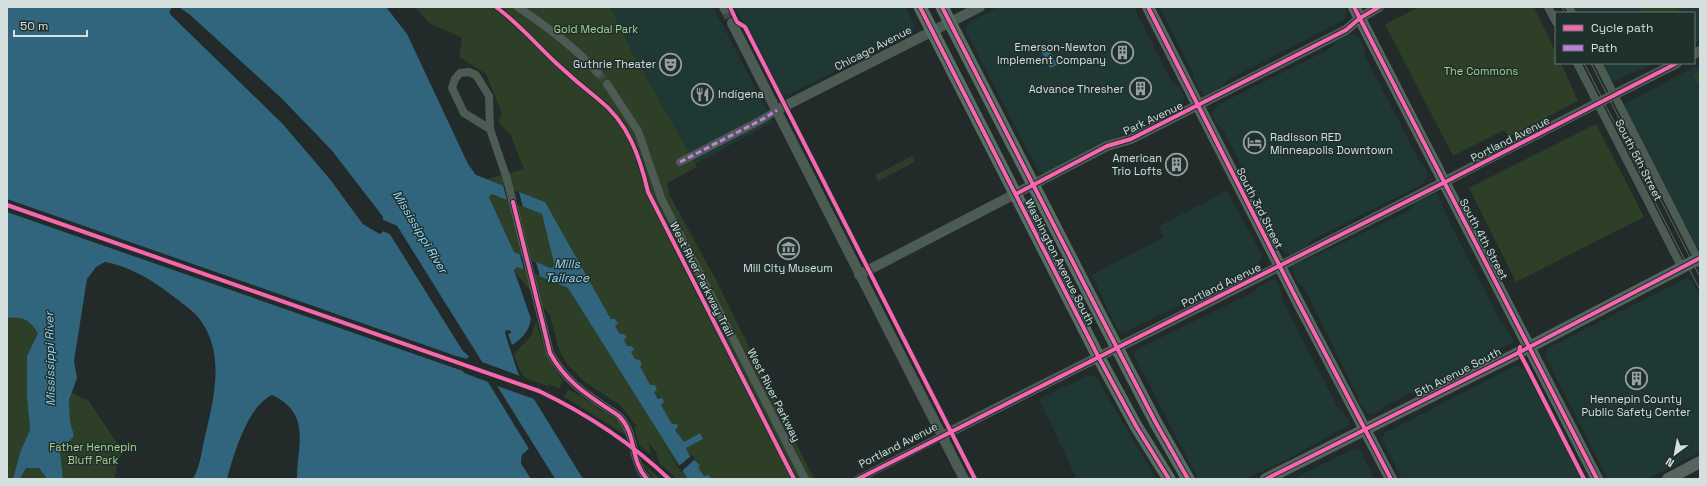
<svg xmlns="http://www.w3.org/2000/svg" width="1707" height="486" font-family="'Space Grotesk',sans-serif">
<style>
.built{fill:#203834}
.green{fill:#2e3f27}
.water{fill:#30657d;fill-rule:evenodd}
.pier{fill:#222b29}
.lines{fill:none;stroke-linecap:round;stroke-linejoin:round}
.minor-tunnel{stroke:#3d4644;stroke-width:8;stroke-dasharray:8 4;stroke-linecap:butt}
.tertiary-tunnel{stroke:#3d4644;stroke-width:10;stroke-dasharray:10 5;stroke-linecap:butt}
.minor{stroke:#4c5b54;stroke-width:8}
.tertiary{stroke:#4c5b54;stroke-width:10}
.secondary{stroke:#53655c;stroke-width:12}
.primary{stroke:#586c62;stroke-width:13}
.tram{stroke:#5d6663;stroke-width:1}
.quiet{stroke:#c07fdc;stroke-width:3;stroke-dasharray:6 3;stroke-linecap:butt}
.cycleway-casing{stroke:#1e2f2c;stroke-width:6}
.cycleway{stroke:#f766af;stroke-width:4}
.labels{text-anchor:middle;stroke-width:3;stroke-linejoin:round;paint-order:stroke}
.park-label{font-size:11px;fill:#a5d18e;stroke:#1e2f2c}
.poi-label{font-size:11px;fill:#d5e0de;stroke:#1e2f2c;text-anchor:end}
.street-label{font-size:11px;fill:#d5e0de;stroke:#1e2f2c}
.water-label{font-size:12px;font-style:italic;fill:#96dafa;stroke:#1e2f2c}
</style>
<rect width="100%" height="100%" fill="#222b29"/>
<g class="built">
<polygon points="610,7 713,7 773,122 695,164 632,52"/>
<polygon points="735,7 906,7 915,27 913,31 788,95 782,95 777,92"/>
<polygon points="998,7 1134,7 1170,79 1179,88 1184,95 1183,104 1181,107 1171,113 1163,113 1047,173 1039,172 966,32 966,28 971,21"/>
<polygon points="1160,7 1344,7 1347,12 1344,20 1229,79 1222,87 1204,96 1194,81 1193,73"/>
<polygon points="1571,7 1700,7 1700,41 1694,44 1694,13 1574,13"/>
<polygon points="1351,34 1358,37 1365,49 1365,56 1420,162 1426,169 1428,176 1421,185 1313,239 1306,246 1292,254 1287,254 1278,246 1277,235 1222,128 1216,122 1212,115 1213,111 1218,105 1330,49 1339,39"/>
<polygon points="1601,63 1654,63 1614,81 1609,78"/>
<polygon points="1700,64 1700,247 1698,248 1624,106 1625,104"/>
<polygon points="1227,191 1262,255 1258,267 1126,332 1120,331 1116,327 1092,275 1164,237 1159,226"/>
<polygon points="1435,193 1438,194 1446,215 1501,323 1506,327 1514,342 1385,406 1382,410 1373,414 1368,414 1359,402 1358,397 1304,287 1298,283 1292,269 1293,265 1316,256 1410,210 1417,202"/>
<polygon points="1275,278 1280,289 1282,299 1339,410 1345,415 1350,422 1349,425 1288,459 1245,479 1198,479 1134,355 1136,350 1252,293 1260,286"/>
<polygon points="1687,278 1692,281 1700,297 1700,452 1647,479 1608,479 1546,357 1545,353 1548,348"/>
<polygon points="1515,366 1520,366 1525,370 1582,479 1402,479 1382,440 1385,433"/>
<polygon points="1089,375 1096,377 1156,479 1077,479 1039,399"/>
<polygon points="1355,448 1360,450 1374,479 1293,479"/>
</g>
<g class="green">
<path d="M415 7H610L632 52 697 167 667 183 669 194 715 278 814 479H711L709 475 704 476 698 467 700 464 689 455 686 448 700 433 684 442 682 441 661 405 664 402C654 397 639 371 640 360L635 359 623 340 626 338 620 334 615 326 617 324 615 320H612L545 202 487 179 524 169 510 134 498 122 502 113 486 74 459 57 462 38 429 23Z"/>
<polygon points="1419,7 1534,7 1556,53 1556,63 1561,63 1578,101 1509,137 1504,130 1453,156 1385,24"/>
<polygon points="1642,7 1677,7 1681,13 1639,13 1640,8"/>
<polygon points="1700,71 1700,88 1693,74"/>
<polygon points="1596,124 1644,217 1516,282 1469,188"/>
<polygon points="912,156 915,162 878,181 875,175"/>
<polygon points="492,194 542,214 554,263 553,266 550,268 514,252 489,197"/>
<polygon points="517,267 568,288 688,479 677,479 659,463 656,452 648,442 652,456 639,445 634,426 638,428 620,405 584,381 567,364 559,350 550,315 515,272 515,268"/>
<polygon points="18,317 28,320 38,333 27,356 27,397 30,430 21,450 13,479 7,479 7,318"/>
<path d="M536 321C542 344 548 362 563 381L559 389 550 384 548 386C522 377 523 381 514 354L531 336Z"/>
<path d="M568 390C574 390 621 422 625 429 626 431 626 433 626 435L564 397Z"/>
<path d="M71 393 88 400 123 452 118 462 114 479H63L60 451 74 436C70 422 67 407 71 393Z"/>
<polygon points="640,461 660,479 654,479"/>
<polygon points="31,467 39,468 47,479 20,479 26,468"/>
</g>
<g class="water">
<path d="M7 7H386L407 34 468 164 476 175 545 202 611 319H615L618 324 615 326 620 334H624L627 337 624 340 627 346H632L634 350 631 352 635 359 640 360 642 365 640 366 650 385H655L657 390 654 392 658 399 662 398 664 402 661 405 672 424H677L678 427 675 430 684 442 700 433 703 439 686 448 689 455 700 465 698 467 704 476 709 475 711 479H688L568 288 517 267 514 270 531 319C529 331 522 339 512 345L508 334 511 333V331L506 330 505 333 518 373 583 479H555L397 226 383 220V217L332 151 318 136 281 98 190 15 180 8H171V15L283 124 330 179 363 224 380 234 383 231 390 234 463 351 476 362 525 441 529 449 522 455 521 463 531 479H297C297 444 312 414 272 395 247 407 234 454 227 479H193C201 465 202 447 206 432 215 395 225 350 198 317 189 307 176 299 165 290 147 277 127 266 105 262L96 267 87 279 74 361 77 378 69 400 70 421 74 436 60 451 63 479H47L39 468H26L20 479H13L21 450 30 430 27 397V356L38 333C28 319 25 317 7 318ZM492 194 542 214 554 263 553 267 550 268 514 252 489 197Z"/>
<polygon points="1047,46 1057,65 1050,68 1040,49"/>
</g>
<g class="pier">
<polygon points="175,7 190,15 281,98 332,151 383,217 383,220 397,226 482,362 523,377 537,400 497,386 555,479 553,479 550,475 396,227 382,222 381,218 331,153 301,121 188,16 179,10 172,10 172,14 284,122 332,178 364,222 380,232 384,229 392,233 465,350 477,361 527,440 531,450 530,453 524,456 523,462 533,479 531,479 521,463 522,455 529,449 488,382 464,373 463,371 7,212 7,199 456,356 467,359 468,357 470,357 463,351 390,234 383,231 380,234 363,224 330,179 283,124 171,15 169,11"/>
<polygon points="503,185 519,192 523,207 507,200"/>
<polygon points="520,255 536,262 540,276 524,270"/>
<polygon points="661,441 679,466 692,455 695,459 681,472"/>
</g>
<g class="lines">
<polyline class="minor-tunnel" points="598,73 607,84"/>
<polyline class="tertiary-tunnel" points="725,9 732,23"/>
<g class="minor">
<path d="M518 7C547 27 575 47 598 73"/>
<polyline points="1548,7 1556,22"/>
<polyline points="1569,7 1572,13"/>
<polyline points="1577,63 1682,268"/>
<polyline points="1598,63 1700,263"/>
<polyline points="607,84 638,131 661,198 805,479"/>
<path d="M490 129 464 113 452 88 455 79 460 73 469 72 476 75 489 96 490 129 507 179 550 353C567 384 591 397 619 416 638 436 629 459 647 479"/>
<polyline points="680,162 763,119 777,110"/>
<polyline points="858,479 942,436"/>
</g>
<g class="tertiary">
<polyline points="724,7 725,9"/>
<polyline points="732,23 964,479"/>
<polyline points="1694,54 1700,51"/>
<polyline points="777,110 980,7"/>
<polyline points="859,275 1107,146 1131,139 1346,30 1360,18 1379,7"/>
<path d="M942 436C1054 378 1169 323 1282 265 1414 198 1545 129 1677 63"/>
</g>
<g class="secondary">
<polyline points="1148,7 1295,296 1391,479"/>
<polyline points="1354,7 1597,479"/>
<polyline points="1266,479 1514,355 1700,258"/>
<polyline points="1668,479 1700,462"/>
</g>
<g class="primary">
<polyline points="920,7 1099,358 1136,426 1169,479"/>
<polyline points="942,7 1101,317 1156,423 1188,479"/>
</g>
<g class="tram">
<polyline points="1562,7 1565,13"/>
<polyline points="1584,63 1700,290"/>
<polyline points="1591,63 1700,277"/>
</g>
<polyline class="quiet" points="680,162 763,119 777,110"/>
<defs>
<g id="cycleway">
<path d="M496 7C518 23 537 45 556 63 570 76 584 88 598 99 628 122 640 157 648 192L794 479"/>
<polyline points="730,7 737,22 745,27 975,479"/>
<polyline points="920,7 1099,358 1136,426 1169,479"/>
<polyline points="942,7 1101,317 1156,423 1188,479"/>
<polyline points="1148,7 1295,296 1391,479"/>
<polyline points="1354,7 1597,479"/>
<polyline points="1016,194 1107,146 1131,139 1346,30 1360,18 1379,7"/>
<path d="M513 202 550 353C567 384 591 397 619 416 638 436 629 459 647 479"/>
<path d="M7 205 539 391C587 414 630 442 669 479"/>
<polyline points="1520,347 1519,352 1526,365 1584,479"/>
<polyline points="858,479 1457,176 1677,63"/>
<polyline points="1266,479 1514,355 1700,258"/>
</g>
</defs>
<use href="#cycleway" class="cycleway-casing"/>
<use href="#cycleway" class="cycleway"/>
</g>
<defs>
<symbol id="building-ring" viewBox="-11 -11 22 22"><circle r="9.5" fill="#1e2f2c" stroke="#96a19f" stroke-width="1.5"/><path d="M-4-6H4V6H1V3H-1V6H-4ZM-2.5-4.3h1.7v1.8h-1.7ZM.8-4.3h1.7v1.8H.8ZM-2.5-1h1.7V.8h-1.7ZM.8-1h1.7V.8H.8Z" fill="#96a19f"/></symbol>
<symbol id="theatre-ring" viewBox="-11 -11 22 22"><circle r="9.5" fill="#1e2f2c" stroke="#96a19f" stroke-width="1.5"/><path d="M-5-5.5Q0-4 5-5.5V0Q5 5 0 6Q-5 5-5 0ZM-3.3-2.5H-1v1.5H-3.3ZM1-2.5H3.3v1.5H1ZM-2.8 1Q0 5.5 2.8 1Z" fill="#96a19f"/></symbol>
<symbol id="restaurant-ring" viewBox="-11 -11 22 22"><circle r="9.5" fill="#1e2f2c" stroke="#96a19f" stroke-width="1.5"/><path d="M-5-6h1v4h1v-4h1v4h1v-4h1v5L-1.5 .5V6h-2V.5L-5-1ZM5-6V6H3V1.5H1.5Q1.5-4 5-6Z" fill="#96a19f"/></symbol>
<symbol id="hotel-ring" viewBox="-11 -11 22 22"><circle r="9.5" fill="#1e2f2c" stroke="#96a19f" stroke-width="1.5"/><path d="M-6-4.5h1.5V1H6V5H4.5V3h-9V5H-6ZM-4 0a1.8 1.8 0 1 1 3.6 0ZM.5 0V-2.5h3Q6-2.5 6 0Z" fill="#96a19f"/></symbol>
<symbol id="museum-ring" viewBox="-11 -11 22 22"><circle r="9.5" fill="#1e2f2c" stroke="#96a19f" stroke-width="1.5"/><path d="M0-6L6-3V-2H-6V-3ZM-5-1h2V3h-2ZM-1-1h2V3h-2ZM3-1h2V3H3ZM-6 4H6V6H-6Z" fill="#96a19f"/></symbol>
</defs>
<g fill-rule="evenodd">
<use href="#building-ring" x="1110" y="40" width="25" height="25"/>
<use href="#theatre-ring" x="658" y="52" width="25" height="25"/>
<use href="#building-ring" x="1128" y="76" width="25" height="25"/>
<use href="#restaurant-ring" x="690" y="82" width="25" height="25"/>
<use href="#hotel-ring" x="1242" y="130" width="25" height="25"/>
<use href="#building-ring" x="1164" y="152" width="25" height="25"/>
<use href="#museum-ring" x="776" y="236" width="25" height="25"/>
<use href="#building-ring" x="1624" y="366" width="25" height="25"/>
</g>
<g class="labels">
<g class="park-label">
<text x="596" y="33">Gold Medal Park</text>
<text x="1481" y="75">The Commons</text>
<text x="93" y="451">Father Hennepin<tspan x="93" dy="13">Bluff Park</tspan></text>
</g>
<g class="poi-label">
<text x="1106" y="51">Emerson-Newton<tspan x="1106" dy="13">Implement Company</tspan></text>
<text x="656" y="68">Guthrie Theater</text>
<text x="1124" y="93">Advance Thresher</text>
<text x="718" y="98" text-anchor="start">Indígena</text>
<text x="1270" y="141" text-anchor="start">Radisson RED<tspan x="1270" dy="13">Minneapolis Downtown</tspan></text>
<text x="1162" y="162">American<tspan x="1162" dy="13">Trio Lofts</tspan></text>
<text x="788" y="272" text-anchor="middle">Mill City Museum</text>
<text x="1636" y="403" text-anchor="middle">Hennepin County<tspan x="1636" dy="13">Public Safety Center</tspan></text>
</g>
<g class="street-label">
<text transform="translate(873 48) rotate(-27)" y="4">Chicago Avenue</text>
<text transform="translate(1153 118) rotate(-25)" y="4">Park Avenue</text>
<text transform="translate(1510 139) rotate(-27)" y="4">Portland Avenue</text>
<text transform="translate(1639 160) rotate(63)" y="4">South 5th Street</text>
<text transform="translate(1260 208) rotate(63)" y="4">South 3rd Street</text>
<text transform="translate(1484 239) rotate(62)" y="4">South 4th Street</text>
<text transform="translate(1060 262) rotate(63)" y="4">Washington Avenue South</text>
<text transform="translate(702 279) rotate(63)" y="4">West River Parkway Trail</text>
<text transform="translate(1221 285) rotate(-26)" y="4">Portland Avenue</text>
<text transform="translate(1458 372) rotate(-27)" y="4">5th Avenue South</text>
<text transform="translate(774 395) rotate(63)" y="4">West River Parkway</text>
<text transform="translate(898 445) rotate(-27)" y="4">Portland Avenue</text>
</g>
<g class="water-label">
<text transform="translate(420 232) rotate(59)" y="4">Mississippi River</text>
<text x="567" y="268">Mills<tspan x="567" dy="14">Tailrace</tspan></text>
<text transform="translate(50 359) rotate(-91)" y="4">Mississippi River</text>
</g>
</g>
<rect width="1707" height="486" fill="none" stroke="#d5e0de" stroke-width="16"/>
<rect x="1555" y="12" width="140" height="52" fill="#1e2f2c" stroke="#677673"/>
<rect x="1563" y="25" width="20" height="6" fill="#f766af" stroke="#677673"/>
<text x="1591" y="32" font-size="12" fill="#d5e0de">Cycle path</text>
<rect x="1563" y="45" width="20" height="6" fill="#c07fdc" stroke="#677673"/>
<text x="1591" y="52" font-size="12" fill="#d5e0de">Path</text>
<g transform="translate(1675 454) rotate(212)" stroke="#1e2f2c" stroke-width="3" paint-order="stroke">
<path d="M0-3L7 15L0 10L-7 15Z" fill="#d5e0de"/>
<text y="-6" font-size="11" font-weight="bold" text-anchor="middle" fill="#d5e0de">N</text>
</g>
<path d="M14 30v6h73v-6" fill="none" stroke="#d5e0de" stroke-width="2"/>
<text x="20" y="30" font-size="12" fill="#d5e0de" stroke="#1e2f2c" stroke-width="3" paint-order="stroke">50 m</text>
</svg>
